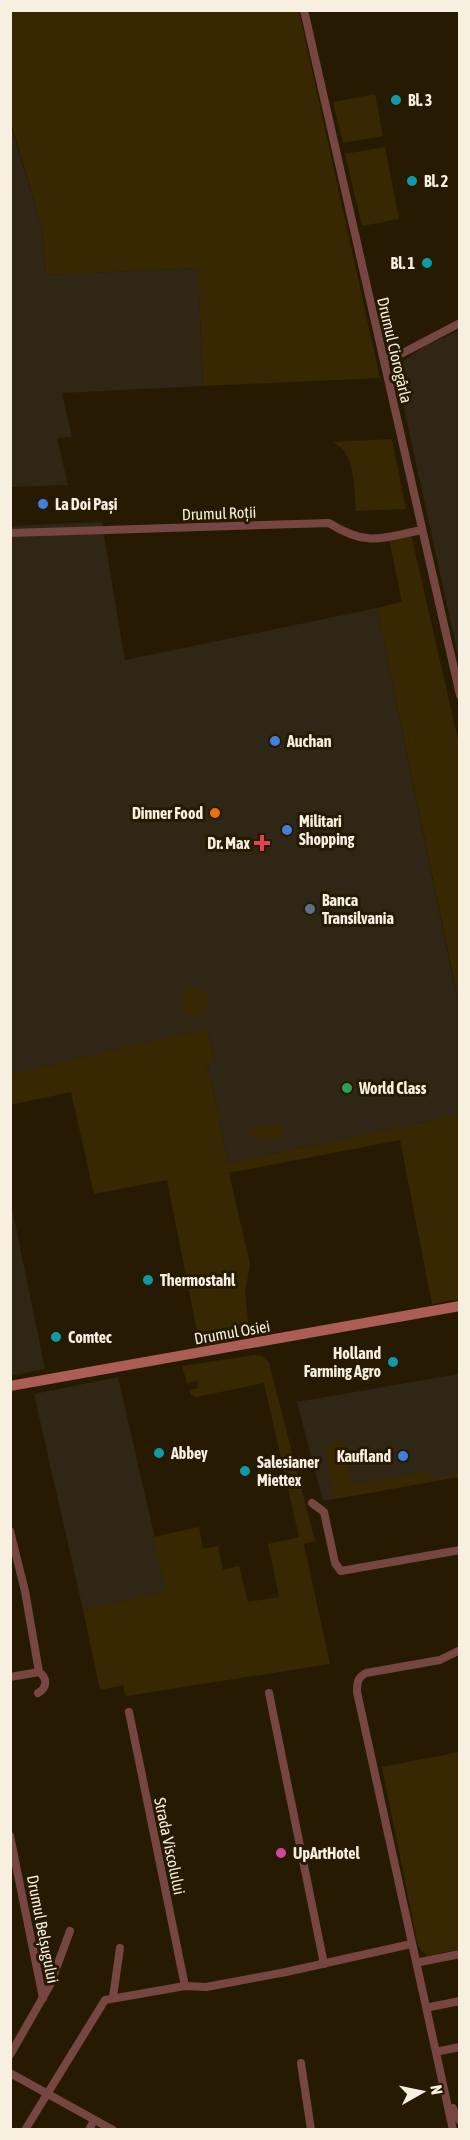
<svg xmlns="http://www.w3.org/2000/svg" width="470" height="2140" font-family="'Asap Condensed',sans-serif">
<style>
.commercial{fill:#2f2616}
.green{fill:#382801}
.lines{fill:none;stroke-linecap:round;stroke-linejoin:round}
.street{stroke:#784642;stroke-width:8}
.secondary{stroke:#ac5d56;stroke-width:10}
.culture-dot{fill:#0f9aa8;stroke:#261b02;stroke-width:2}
.shop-dot{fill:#3f7fe0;stroke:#261b02;stroke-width:2}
.food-dot{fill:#e8710a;stroke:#261b02;stroke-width:2}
.health-dot{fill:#e0444e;stroke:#261b02;stroke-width:2}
.service-dot{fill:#5c6f8a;stroke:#261b02;stroke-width:2}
.leisure-dot{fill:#2e9e5b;stroke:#261b02;stroke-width:2}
.hotel-dot{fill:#d1479c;stroke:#261b02;stroke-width:2}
.labels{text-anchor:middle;stroke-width:6;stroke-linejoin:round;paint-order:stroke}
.poi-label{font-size:16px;font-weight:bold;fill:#f7efe0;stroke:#261b02;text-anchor:start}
.street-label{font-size:16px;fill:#f7efe0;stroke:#261b02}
</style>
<rect width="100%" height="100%" fill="#261b02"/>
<g class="commercial">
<polygon points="10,123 42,228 46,275 198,268 203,386 62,393 72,437 57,438 68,485 11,487"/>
<polygon points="459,331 460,331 459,660 395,367 426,345"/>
<polygon points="102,522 125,660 377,608 459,1008 459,1115 228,1163 207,1062 214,1060 207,1028 11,1075 10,526"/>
<polygon points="11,1203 45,1369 11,1376 10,1376"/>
<polygon points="459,1374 459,1477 323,1501 297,1402"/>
<polygon points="118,1377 167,1591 83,1610 34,1394"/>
</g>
<g class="green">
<polygon points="10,11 299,11 380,378 203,386 198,268 46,275 42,228 11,123"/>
<polygon points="375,94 383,136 343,143 333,102"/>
<polygon points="385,147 399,219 362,226 345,154"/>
<path d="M392 439 406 509 356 511C354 490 356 452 333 442Z"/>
<polygon points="411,534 459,744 459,1005 377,608 402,602 389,539"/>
<circle cx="195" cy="1002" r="14"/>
<polygon points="207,1028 214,1061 207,1063 228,1163 459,1115 459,1299 432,1304 400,1140 229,1173 250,1264 245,1293 249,1329 241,1339 200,1347 167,1180 94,1194 71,1092 11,1105 10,1075"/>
<polygon points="279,1124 282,1128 283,1134 279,1138 267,1140 254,1137 249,1133 247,1129"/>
<polygon points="255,1355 262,1356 269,1363 315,1541 304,1544 330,1664 126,1696 123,1685 100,1690 83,1610 166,1591 154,1537 199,1527 203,1549 218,1546 223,1570 239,1566 248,1602 279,1597 268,1544 299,1537 264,1383 196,1397 191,1395 189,1390 198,1388 197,1381 187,1383 182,1366"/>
<polygon points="344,1441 352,1485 430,1471 431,1479 459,1474 459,1477 334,1499 324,1445"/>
<polygon points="459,1752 459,1949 427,1956 418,1946 382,1767"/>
</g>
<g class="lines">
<g class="street">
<polyline points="304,10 460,695"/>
<polyline points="384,360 397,356 460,323"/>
<path d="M10 533 329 523C367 547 381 538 422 530"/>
<polyline points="312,1503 324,1512 335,1563 341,1571 460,1550"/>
<polyline points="10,1531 25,1591 39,1672"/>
<path d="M10 1677 39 1672C48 1678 47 1688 38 1693"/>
<polyline points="269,1693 324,1964"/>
<polyline points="129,1712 185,1986"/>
<polyline points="10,1836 43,1998"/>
<polyline points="420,1962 460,1954"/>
<polyline points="113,1997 120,1948"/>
<polyline points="430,2007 460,2001"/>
<polyline points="440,2051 460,2047"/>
<polyline points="10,2055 50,1985 70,1931"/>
<polyline points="301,2063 311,2130"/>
<polyline points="10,2073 113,2130"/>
<polyline points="453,2108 456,2117 460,2121"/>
<polyline points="25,2130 105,2000 185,1986 206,1987 286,1972 411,1944"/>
<polyline points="89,2130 94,2120"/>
<path d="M453 2130 357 1692C357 1683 357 1678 366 1673L440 1660 460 1650"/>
</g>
<polyline class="secondary" points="10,1386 460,1306"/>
</g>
<g class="culture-dot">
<circle cx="396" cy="100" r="6"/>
<circle cx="412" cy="181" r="6"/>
<circle cx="427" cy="263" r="6"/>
<circle cx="148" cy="1280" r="6"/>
<circle cx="56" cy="1337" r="6"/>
<circle cx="393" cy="1362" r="6"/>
<circle cx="159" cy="1453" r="6"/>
<circle cx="245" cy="1471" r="6"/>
</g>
<g class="shop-dot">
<circle cx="43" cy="504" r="6"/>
<circle cx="275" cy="741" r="6"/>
<circle cx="287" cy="830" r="6"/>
<circle cx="403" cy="1456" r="6"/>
</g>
<circle class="food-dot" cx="215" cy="813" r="6"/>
<path class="health-dot" d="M259 834h6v6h6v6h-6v6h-6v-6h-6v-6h6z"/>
<circle class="service-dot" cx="310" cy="909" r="6"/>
<circle class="leisure-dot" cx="347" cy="1088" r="6"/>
<circle class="hotel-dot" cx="281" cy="1853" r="6"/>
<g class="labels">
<g class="poi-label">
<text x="408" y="106">Bl. 3</text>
<text x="424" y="187">Bl. 2</text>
<text x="415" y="269" text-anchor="end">Bl. 1</text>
<text x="55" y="510">La Doi Pași</text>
<text x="287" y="747">Auchan</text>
<text x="203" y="819" text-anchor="end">Dinner Food</text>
<text x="299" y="827">Militari<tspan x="299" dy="18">Shopping</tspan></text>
<text x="250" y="849" text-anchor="end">Dr. Max</text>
<text x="322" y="906">Banca<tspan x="322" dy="18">Transilvania</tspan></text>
<text x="359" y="1094">World Class</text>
<text x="160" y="1286">Thermostahl</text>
<text x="68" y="1343">Comtec</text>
<text x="381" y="1359" text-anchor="end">Holland<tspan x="381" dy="18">Farming Agro</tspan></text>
<text x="171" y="1459">Abbey</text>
<text x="391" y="1462" text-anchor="end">Kaufland</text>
<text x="257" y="1468">Salesianer<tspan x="257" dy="18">Miettex</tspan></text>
<text x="293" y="1859">UpArtHotel</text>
</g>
<g class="street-label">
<text transform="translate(395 350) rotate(77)" y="6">Drumul Ciorogârla</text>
<text transform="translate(219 513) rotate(-2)" y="6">Drumul Roții</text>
<text transform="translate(232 1332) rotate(-10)" y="6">Drumul Osiei</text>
<text transform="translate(170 1846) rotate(78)" y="6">Strada Viscolului</text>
<text transform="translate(43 1929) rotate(79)" y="6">Drumul Belșugului</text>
</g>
</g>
<rect width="470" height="2140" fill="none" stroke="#f7efe0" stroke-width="24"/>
<g transform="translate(422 2092) rotate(81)" stroke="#261b02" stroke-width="4.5" paint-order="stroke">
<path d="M0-4.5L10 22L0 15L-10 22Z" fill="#f7efe0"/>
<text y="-9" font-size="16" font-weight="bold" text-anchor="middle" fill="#f7efe0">N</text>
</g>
</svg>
